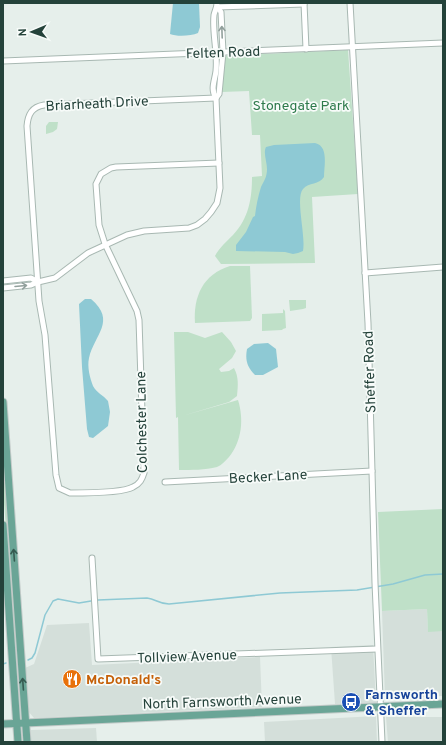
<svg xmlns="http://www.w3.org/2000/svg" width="446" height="745" font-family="Overpass,sans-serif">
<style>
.built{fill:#d4dfda}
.green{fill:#bfe0c8}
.water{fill:#8ec9d4}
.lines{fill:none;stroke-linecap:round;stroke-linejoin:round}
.stream{stroke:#8ec9d4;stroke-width:1.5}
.minor-casing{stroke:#a8b8b2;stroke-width:7}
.major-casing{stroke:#c2cac8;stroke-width:9}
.minor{stroke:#fff;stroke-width:5}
.major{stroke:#6aa596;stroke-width:7}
.oneway{stroke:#92a09c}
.oneway2{stroke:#365b51}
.labels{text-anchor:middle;stroke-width:3.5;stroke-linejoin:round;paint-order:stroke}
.street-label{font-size:14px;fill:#24423a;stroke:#f7fbf9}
.park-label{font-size:14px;fill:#2d7a4b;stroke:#f7fbf9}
.food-label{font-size:14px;font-weight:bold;fill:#c56008;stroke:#f7fbf9;text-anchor:start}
.transit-label{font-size:14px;font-weight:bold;fill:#164399;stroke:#f7fbf9;text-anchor:start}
</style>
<rect width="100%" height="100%" fill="#e6efeb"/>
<g class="built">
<polygon points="427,609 428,631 443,631 443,696 385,698 382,611"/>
<polygon points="89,623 92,665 260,657 262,707 34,718 28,711 25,668 34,664 47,625"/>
<polygon points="373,645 376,703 335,704 331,647"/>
<polygon points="376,716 377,742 265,742 264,722"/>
<polygon points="386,717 443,717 443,742 388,742"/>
<polygon points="96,728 97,742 31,742 31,730"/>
</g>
<g class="green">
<path d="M348 50 358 194 312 197 315 263 221 264 215 256C219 248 227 241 233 235 249 218 252 198 252 177L262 176 260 135H252L249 91 221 92 224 73 225 56Z"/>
<polygon points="49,122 58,122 57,129 53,132 46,134 46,126"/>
<path d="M230 266H250L252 318 250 321 195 323C193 297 203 274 230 266Z"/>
<polygon points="289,300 306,300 306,308 303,309 290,311"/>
<polygon points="283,309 285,311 286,328 283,329 282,330 262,331 262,314 283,313"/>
<path d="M174 332H188L205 338 222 332 231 342 236 351 232 358 219 369 221 372 229 371 234 368C239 377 238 386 237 396L229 402 182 416 238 400C244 419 242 441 229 457 225 461 222 465 217 467 205 470 192 470 179 470L178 417 176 418Z"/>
<polygon points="5,482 17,650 13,620 3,489 3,483"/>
<polygon points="443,509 443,631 428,632 427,609 382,611 378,512"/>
</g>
<g class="water">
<path d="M173 3H199L200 27 198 33C191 36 177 37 170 34Z"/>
<path d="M315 143C329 146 324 166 324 177 319 185 309 182 303 189 295 198 306 236 303 251L298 253 293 254 285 252 236 251V245L246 232 253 217 255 216C256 206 258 197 261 187 264 181 267 177 267 169 267 162 263 153 266 147L274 145Z"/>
<path d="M85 299H91C117 321 94 335 89 358 87 367 90 378 93 386 97 393 103 395 108 401L110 412 108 426 93 438 89 437 87 429 82 367 79 304Z"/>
<path d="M268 343 276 349 278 367 263 375H255C247 367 245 360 247 349L254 344Z"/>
</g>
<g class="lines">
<g class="stream">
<path d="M98 600 147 598C156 599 159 604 169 604L280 593 357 590 393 584 425 575 443 574"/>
<polyline points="28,660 32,658 35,653 45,615 53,601 58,599 79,603 91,601"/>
<polyline points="3,664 6,663"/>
</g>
<defs>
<g id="minor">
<polyline points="304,3 306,49"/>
<polyline points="350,3 368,323 375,583 382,742"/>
<polyline points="217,7 304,4"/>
<polyline points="3,61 443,43"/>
<path d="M216 98 44 105C32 107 28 114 27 126L39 301 45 335 56 475 59 488 70 493C84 493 123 493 133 487 140 484 142 479 144 473L139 320 137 311 105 244 99 225 96 184 101 174 111 168 116 167 219 163"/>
<polyline points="216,98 219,94 223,52 221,12 217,7"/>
<polyline points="365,273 443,267"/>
<polyline points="3,281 31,278 38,282"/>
<path d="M3 288 31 285 38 282 55 278 88 253 127 235 144 231 189 228 197 225 205 219 211 212 217 203 220 188 216 98C210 89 215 80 216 71 218 52 212 33 214 15 215 10 217 8 217 3"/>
<polyline points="165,482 372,471"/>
<polyline points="92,558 98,659 377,649"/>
</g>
<g id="major">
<polyline points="3,402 27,742"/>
<polyline points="3,525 18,742"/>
<polyline points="3,724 443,704"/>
</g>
</defs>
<use href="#minor" class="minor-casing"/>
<use href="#major" class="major-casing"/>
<use href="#minor" class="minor"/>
<use href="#major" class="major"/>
</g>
<defs><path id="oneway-shaft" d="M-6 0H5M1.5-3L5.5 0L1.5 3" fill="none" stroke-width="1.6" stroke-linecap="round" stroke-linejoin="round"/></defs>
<g class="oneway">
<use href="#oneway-shaft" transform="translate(222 32) rotate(-92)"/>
<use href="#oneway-shaft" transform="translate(21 286) rotate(-5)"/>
</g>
<g class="oneway2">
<use href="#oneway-shaft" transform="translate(14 555) rotate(-94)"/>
<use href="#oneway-shaft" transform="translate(23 684) rotate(-94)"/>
</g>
<defs>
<symbol id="restaurant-disc" viewBox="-11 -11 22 22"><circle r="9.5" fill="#e8710a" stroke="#f7fbf9"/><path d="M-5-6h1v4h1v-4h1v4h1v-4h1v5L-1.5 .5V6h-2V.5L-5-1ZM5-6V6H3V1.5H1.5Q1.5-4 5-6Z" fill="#fff"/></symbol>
<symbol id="bus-disc" viewBox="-11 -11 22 22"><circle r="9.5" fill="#1a4fb4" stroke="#f7fbf9"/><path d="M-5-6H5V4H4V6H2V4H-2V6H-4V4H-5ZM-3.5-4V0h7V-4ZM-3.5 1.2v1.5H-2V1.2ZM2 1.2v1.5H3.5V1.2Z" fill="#fff"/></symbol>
</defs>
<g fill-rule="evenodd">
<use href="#restaurant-disc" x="61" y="668" width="22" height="22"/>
<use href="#bus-disc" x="340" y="691" width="22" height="22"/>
</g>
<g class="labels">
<g class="street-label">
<text transform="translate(223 52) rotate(-2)" y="5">Felten Road</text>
<text transform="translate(97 103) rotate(-3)" y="5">Briarheath Drive</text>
<text transform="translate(369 372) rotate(-92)" y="5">Sheffer Road</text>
<text transform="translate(141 422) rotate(-91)" y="5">Colchester Lane</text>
<text transform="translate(268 476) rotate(-3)" y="5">Becker Lane</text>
<text transform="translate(187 656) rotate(-2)" y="5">Tollview Avenue</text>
<text transform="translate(222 701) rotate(-2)" y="5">North Farnsworth Avenue</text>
</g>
<g class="park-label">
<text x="301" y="110">Stonegate Park</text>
</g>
<g class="food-label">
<text x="86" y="684">McDonald's</text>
</g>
<g class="transit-label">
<text x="365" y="699">Farnsworth<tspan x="365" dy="16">&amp; Sheffer</tspan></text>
</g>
</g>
<rect width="446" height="745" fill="none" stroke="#24423a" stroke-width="8"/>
<g transform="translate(32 32) rotate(268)" stroke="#f7fbf9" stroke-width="3" paint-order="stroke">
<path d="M0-3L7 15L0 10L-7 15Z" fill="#24423a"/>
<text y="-6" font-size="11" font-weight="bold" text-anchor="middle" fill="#24423a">N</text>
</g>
</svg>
